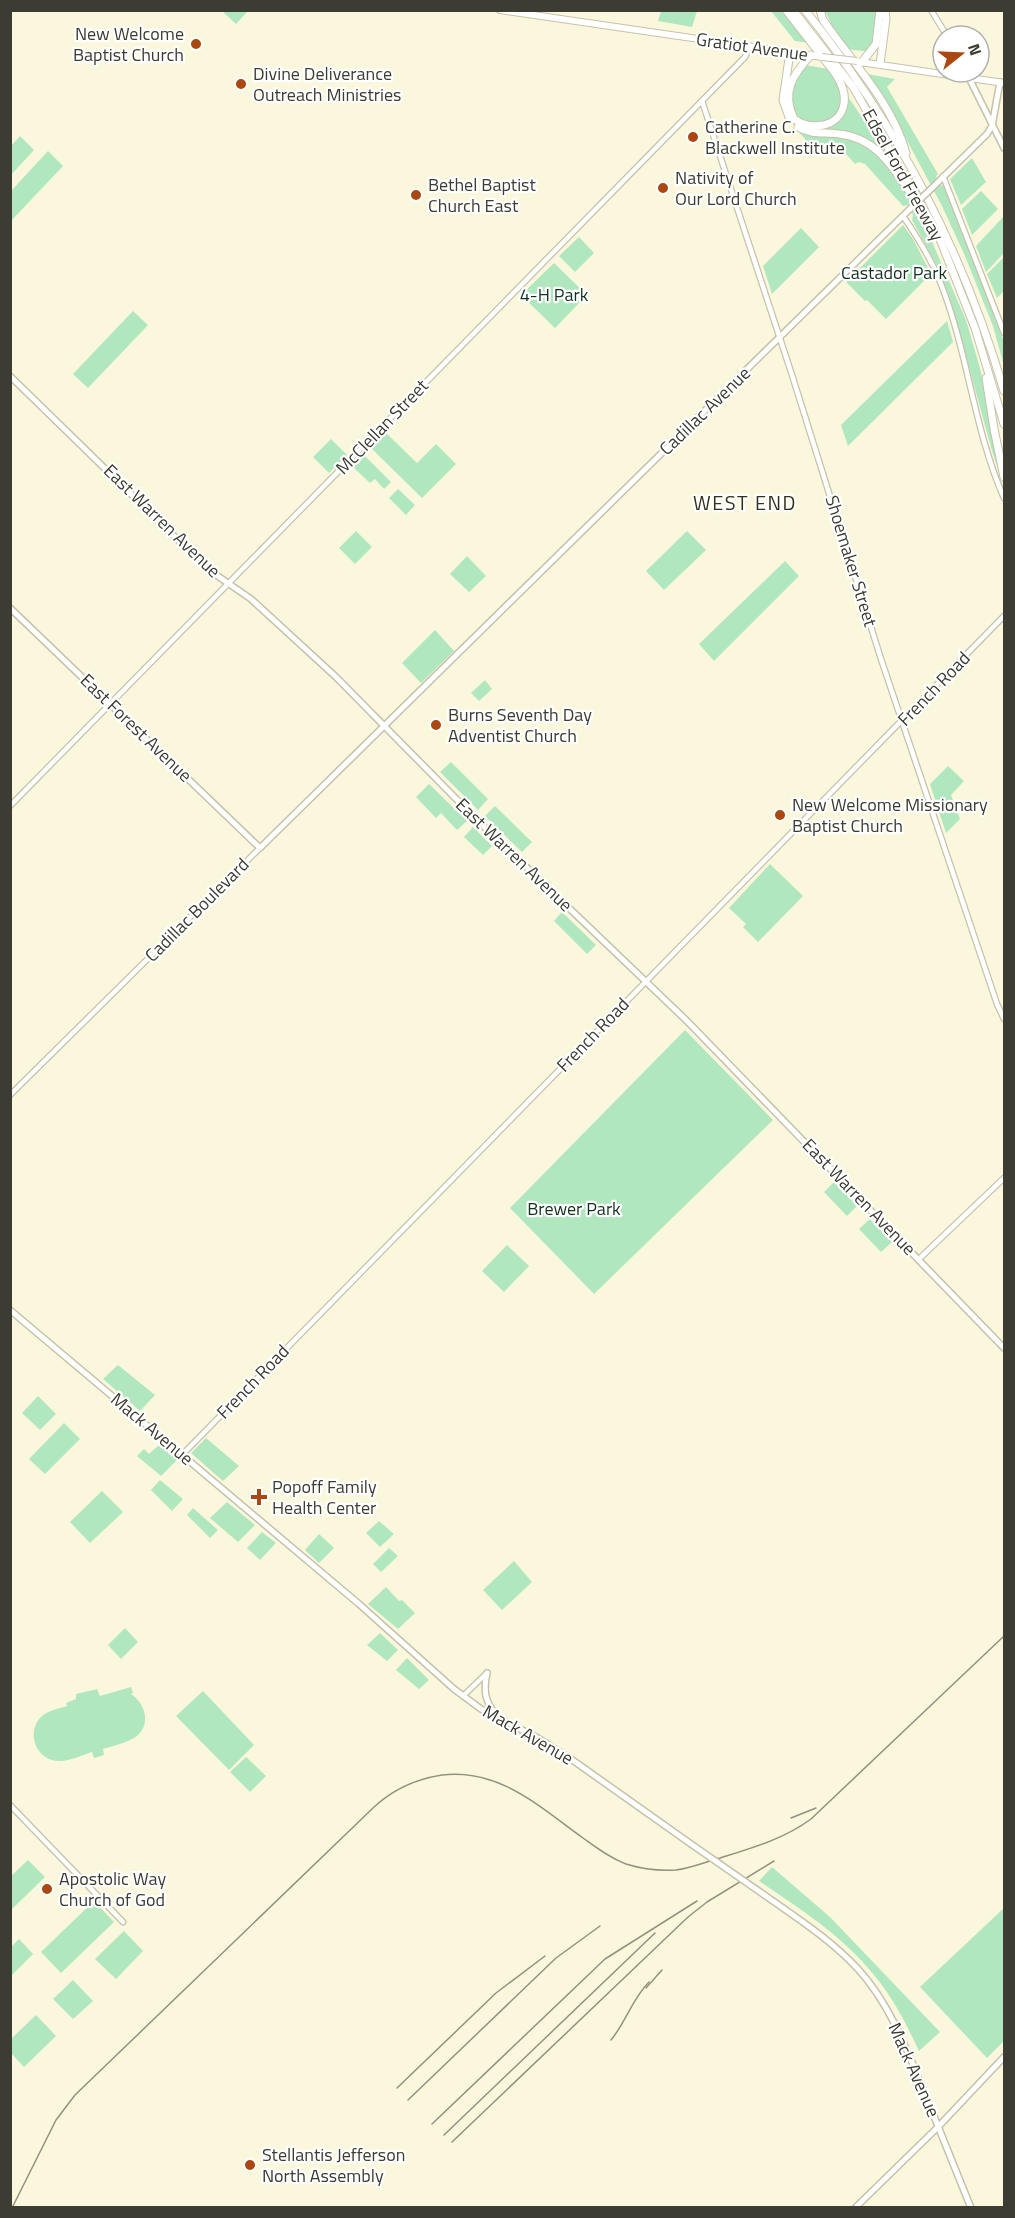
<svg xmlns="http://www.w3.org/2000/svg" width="1015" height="2218" font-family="'Titillium Web',sans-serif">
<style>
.green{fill:#b1e7bf}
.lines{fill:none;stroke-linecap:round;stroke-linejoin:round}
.tertiary-casing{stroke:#c6c2aa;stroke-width:7}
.secondary-casing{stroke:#c6c2aa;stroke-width:8}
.primary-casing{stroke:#c6c2aa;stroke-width:8}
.motorway-casing{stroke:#c6c2aa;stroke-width:9}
.tertiary{stroke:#fff;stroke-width:4.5}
.secondary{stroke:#fff;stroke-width:5}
.primary{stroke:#fff;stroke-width:6}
.motorway{stroke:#fff;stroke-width:7}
.rail{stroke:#949180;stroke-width:1.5}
.secondary-bridge-casing{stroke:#c6c2aa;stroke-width:8;stroke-linecap:butt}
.primary-bridge-casing{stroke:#c6c2aa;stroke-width:8;stroke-linecap:butt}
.secondary-bridge{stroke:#fff;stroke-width:5}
.primary-bridge{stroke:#fff;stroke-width:6}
.poi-dot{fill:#ab4812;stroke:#fff;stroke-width:2}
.labels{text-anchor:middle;stroke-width:4.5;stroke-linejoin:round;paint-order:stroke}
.poi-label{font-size:18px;fill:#3d3c32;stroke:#fff;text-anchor:start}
.street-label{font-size:18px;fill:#3d3c32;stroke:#fff}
.park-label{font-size:18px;fill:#14331f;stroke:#fff}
.neighbourhood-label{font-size:20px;letter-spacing:1.5px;fill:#332f1b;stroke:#fff}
</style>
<rect width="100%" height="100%" fill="#fbf7dd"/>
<g class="green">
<polygon points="222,11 248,11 236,24"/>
<polygon points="661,11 661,10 697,11 692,27 658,21"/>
<polygon points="771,11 783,11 809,43 795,41"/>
<polygon points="825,11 877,11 872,48 870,52 847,49 835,32"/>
<path d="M800 64 828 69C833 76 840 84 842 93 848 124 799 137 793 105 790 93 795 79 797 68Z"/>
<polygon points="867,74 895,79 887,87 938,174 936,176 941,186 944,184 1004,342 1004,366 993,326 965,256 942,206 897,122"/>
<path d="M849 98 886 153 863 138 820 130C838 127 848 116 849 98Z"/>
<polygon points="794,127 811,135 836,136 854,140 877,152 902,186 930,237 966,320 980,368 1004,479 1004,487 992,451 950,298 936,264 912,220 913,215 908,205 903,206 865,164 859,162 855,164 838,145 831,142 818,153"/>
<polygon points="20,136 34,150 11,175 11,146"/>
<polygon points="48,151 63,166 11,221 11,191"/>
<polygon points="972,158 986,182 961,205 950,179"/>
<polygon points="981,191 998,209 972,235 962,209"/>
<polygon points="1004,216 1004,253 986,272 976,246"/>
<polygon points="903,225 913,239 931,274 886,319 867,300 865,301 846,282"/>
<polygon points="801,228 819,247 772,294 763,266"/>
<polygon points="579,237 594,253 575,272 559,256"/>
<polygon points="1004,257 1004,291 997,298 987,274"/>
<polygon points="554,263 587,295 555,328 521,295"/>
<polygon points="133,311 148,325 88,388 73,374"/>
<polygon points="947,321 953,342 848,446 841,425"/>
<polygon points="386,433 417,463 436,444 456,464 422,498 371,448"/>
<polygon points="331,439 347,455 329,473 313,457"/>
<polygon points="364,455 391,482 384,489 375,479 370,483 353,467"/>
<polygon points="398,489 415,505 406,515 389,498"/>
<polygon points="356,531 372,547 355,564 339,548"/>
<polygon points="687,531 706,550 664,590 646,571"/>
<polygon points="467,556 486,576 469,592 450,574"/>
<polygon points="785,561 799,576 714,661 699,644"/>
<polygon points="435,630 454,651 421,683 402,663"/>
<polygon points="485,680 492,689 479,701 471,693"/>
<polygon points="451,762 488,799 478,810 440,772"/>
<polygon points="948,766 964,781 951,795 960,819 946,833 930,784"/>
<polygon points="429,784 467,821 457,830 441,813 436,818 416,797"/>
<polygon points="495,806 532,842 522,852 485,816"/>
<polygon points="473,827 492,846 483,855 464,837"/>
<polygon points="770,864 803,896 758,942 743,927 746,924 729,908"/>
<polygon points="562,912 596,945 587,954 554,921"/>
<polygon points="685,1030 773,1120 594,1294 510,1208"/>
<polygon points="834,1182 857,1206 847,1216 824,1192"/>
<polygon points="870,1219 892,1242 881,1252 859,1229"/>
<polygon points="507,1245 529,1266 504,1292 482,1271"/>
<polygon points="118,1365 155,1395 140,1411 103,1379"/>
<polygon points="38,1396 56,1414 40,1430 22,1413"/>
<polygon points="64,1423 80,1439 45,1474 29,1459"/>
<polygon points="206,1438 239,1466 223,1481 191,1453"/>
<polygon points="159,1445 177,1460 161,1476 137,1456 144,1449 149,1454"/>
<polygon points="160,1480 183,1499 172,1511 151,1490"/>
<polygon points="102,1491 123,1512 90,1543 70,1522"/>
<polygon points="227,1502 255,1525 238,1542 210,1518"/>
<polygon points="193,1508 218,1530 210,1538 187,1515"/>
<polygon points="379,1521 394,1534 380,1547 366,1533"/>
<polygon points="262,1532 276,1543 260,1560 247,1548"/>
<polygon points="319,1534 334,1548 319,1563 305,1550"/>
<polygon points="389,1548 398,1556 381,1572 373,1564"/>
<polygon points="514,1561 532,1582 502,1610 483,1590"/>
<polygon points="386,1587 399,1601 402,1600 415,1613 398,1629 368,1604"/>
<polygon points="125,1628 138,1642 121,1659 108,1645"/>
<polygon points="380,1633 398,1650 387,1661 367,1645"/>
<polygon points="407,1658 429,1680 419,1689 396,1670"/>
<path d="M131 1687 133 1693 131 1694C148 1705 152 1731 130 1740 122 1744 112 1746 103 1749L104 1755 94 1758 92 1752C82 1755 70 1761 60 1761 37 1762 25 1733 41 1717 48 1710 58 1709 67 1706L66 1703 76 1699V1694L97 1689 100 1696Z"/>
<polygon points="203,1691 254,1745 229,1770 176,1716"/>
<polygon points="246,1757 266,1776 250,1792 230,1772"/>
<polygon points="28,1860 45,1877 11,1910 11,1876"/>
<path d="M772 1867 830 1917 940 2032 919 2051C905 2021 890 1992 868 1968 837 1932 797 1907 759 1881Z"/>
<polygon points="94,1901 114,1922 61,1973 41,1952"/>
<polygon points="1004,1908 1004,2041 987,2058 920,1987"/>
<polygon points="124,1931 143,1951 116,1979 95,1959"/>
<polygon points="19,1939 33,1954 11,1976 11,1947"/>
<polygon points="73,1980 93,2001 73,2019 53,1999"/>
<polygon points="36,2015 56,2036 24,2067 11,2053 11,2039"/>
</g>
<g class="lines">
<defs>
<g id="tertiary">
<polyline points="931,10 947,36"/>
<polyline points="702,101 792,375 881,659 997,1004 1004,1019"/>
<polyline points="943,176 1004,333"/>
<path d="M903 216C918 238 932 260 941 284 968 353 974 430 1004 498"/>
<polyline points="10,806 745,57 750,46"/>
<polyline points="10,1095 260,848"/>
<polyline points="919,1259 1004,1178"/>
<polyline points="182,1455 1004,616"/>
<polyline points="463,1696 487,1673"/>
<polyline points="10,1805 123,1922"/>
</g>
<g id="secondary">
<polyline points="969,78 1004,148"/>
<polyline points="932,188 987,134 992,126 1000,82"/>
<polyline points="10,376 209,570 251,599 336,677 475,818 687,1021 1004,1348"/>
<polyline points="10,608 260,848 914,205"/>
<polyline points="10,1310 359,1604 454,1689 481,1709 536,1737 571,1759 691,1844"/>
<path d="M487 1673C483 1691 485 1701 496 1715"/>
<path d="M773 1901C803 1922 833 1942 858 1969 889 2003 906 2047 923 2089 939 2129 955 2168 971 2208"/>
<polyline points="855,2208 938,2127 1004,2057"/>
</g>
<g id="primary">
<polyline points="500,10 822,57"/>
<polyline points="860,62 1004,83"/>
</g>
<g id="motorway">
<path d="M786 10 835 73C841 82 846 92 844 104 840 128 810 131 794 119 781 92 793 74 811 55"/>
<polyline points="793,10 853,87 938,234 975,328 1004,424"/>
<path d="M805 10C898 127 962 248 1004 391"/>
<path d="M820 10 823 20C852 62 892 103 906 153"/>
<polyline points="862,62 876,44 880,10"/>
<polyline points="880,64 886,19 885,10"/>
<polyline points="789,117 783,100 790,52"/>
<path d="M798 127C811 135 825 132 839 134 877 138 892 167 912 195"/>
<polyline points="986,378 994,429 1004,477"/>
</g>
</defs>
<use href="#tertiary" class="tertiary-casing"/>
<use href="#secondary" class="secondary-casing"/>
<use href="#primary" class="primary-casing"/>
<use href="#motorway" class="motorway-casing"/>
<use href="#tertiary" class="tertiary"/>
<use href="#secondary" class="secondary"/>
<use href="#primary" class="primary"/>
<use href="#motorway" class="motorway"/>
<g class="rail">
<polyline points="791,1818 816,1808"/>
<polyline points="646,1988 662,1970"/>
<path d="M611 2040C626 2022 632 1999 649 1982"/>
<polyline points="397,2088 496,1993 545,1956"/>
<polyline points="408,2100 556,1958 600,1926"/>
<polyline points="432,2124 605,1959 697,1901"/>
<polyline points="444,2135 655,1933"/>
<polyline points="452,2142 688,1917 707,1902 774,1861"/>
<path d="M12 2208 56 2120 75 2095 373 1808C392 1790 416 1779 442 1775 499 1768 540 1807 583 1838 597 1848 610 1858 626 1864 642 1869 659 1871 676 1870 691 1868 705 1862 720 1858 752 1848 784 1839 811 1819L1004 1636"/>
</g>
<defs>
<g id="secondary-bridge">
<polyline points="914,205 932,188"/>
<polyline points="691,1844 773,1901"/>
</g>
<polyline id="primary-bridge" points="822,57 857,61"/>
</defs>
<use href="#secondary-bridge" class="secondary-bridge-casing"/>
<use href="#primary-bridge" class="primary-bridge-casing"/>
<use href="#secondary-bridge" class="secondary-bridge"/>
<use href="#primary-bridge" class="primary-bridge"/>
</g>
<g class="poi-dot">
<circle cx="196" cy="44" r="6"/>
<circle cx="241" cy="84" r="6"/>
<circle cx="693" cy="137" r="6"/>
<circle cx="663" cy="188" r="6"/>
<circle cx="416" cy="195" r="6"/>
<circle cx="436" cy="725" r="6"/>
<circle cx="780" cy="815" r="6"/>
<path d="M256 1488h6v6h6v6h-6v6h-6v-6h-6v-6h6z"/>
<circle cx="47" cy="1889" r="6"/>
<circle cx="250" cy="2165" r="6"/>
</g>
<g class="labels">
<g class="poi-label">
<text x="184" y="40" text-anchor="end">New Welcome<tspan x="184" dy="21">Baptist Church</tspan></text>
<text x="253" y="80">Divine Deliverance<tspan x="253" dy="21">Outreach Ministries</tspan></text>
<text x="705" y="133">Catherine C.<tspan x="705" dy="21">Blackwell Institute</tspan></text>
<text x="675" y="184">Nativity of<tspan x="675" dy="21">Our Lord Church</tspan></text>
<text x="428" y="191">Bethel Baptist<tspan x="428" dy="21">Church East</tspan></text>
<text x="448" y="721">Burns Seventh Day<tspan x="448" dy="21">Adventist Church</tspan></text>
<text x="792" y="811">New Welcome Missionary<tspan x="792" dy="21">Baptist Church</tspan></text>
<text x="272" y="1493">Popoff Family<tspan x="272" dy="21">Health Center</tspan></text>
<text x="59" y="1885">Apostolic Way<tspan x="59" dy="21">Church of God</tspan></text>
<text x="262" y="2161">Stellantis Jefferson<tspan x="262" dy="21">North Assembly</tspan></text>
</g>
<g class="street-label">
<text transform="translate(752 47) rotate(8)" y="6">Gratiot Avenue</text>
<text transform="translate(903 175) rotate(61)" y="6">Edsel Ford Freeway</text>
<text transform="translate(705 411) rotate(-44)" y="6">Cadillac Avenue</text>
<text transform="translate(382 427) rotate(-46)" y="6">McClellan Street</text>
<text transform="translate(162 521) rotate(44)" y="6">East Warren Avenue</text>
<text transform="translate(851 561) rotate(73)" y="6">Shoemaker Street</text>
<text transform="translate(934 689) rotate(-46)" y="6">French Road</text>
<text transform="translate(136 728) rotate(44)" y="6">East Forest Avenue</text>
<text transform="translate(514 855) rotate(44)" y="6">East Warren Avenue</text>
<text transform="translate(197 910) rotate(-45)" y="6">Cadillac Boulevard</text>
<text transform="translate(593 1035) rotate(-46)" y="6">French Road</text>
<text transform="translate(859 1197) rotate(46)" y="6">East Warren Avenue</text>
<text transform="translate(253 1382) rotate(-46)" y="6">French Road</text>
<text transform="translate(152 1429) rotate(40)" y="6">Mack Avenue</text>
<text transform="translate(528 1735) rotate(30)" y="6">Mack Avenue</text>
<text transform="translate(914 2070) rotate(66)" y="6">Mack Avenue</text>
</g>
<g class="park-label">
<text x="894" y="279">Castador Park</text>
<text x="554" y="301">4-H Park</text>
<text x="574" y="1215">Brewer Park</text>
</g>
<g class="neighbourhood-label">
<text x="745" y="510">WEST END</text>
</g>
</g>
<rect width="1015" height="2218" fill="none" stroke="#3d3c32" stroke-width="24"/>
<g transform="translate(961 54) rotate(72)"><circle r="28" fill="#ffffff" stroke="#b1b1ad" stroke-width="1.5"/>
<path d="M0-4.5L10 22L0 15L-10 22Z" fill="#ab4812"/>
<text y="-9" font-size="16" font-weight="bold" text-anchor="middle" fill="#3d3c32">N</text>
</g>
</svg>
